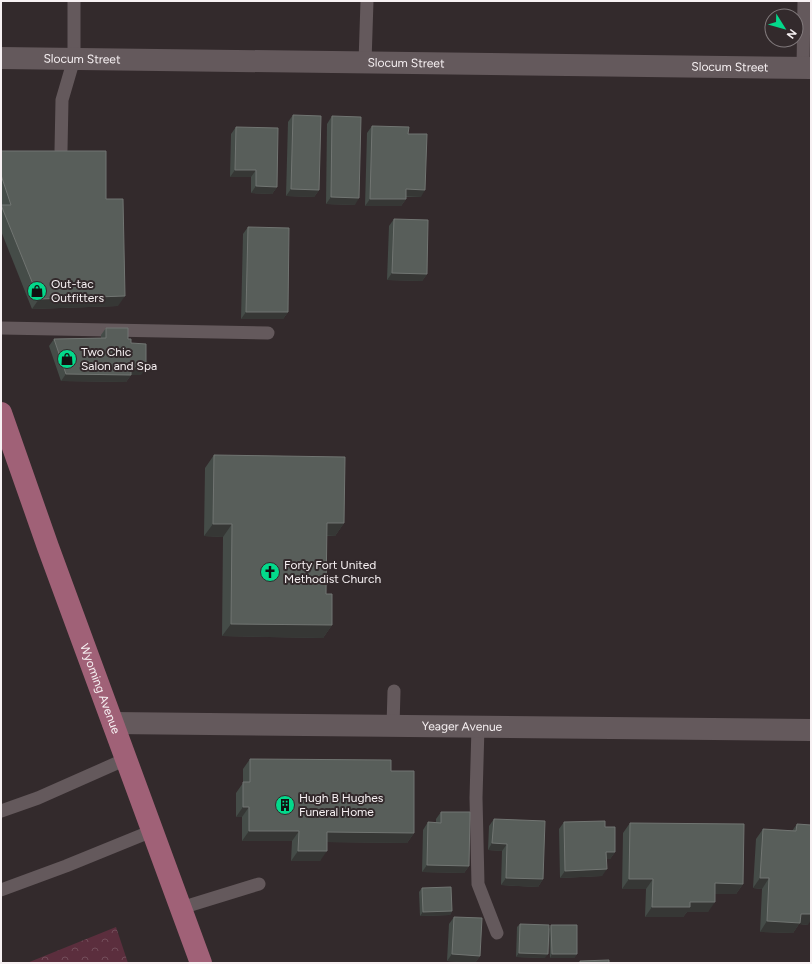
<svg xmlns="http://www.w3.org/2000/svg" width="812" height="964" font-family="Figtree,sans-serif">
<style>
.park{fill:url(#park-crowns)}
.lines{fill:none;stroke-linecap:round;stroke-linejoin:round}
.service{stroke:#64595c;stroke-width:13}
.minor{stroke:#64595c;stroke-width:22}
.tertiary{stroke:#64595c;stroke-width:22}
.primary{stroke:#a06177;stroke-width:22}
.wall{fill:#454c48}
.shaded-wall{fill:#363735}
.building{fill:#585e5a;stroke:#717572}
.labels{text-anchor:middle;stroke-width:4;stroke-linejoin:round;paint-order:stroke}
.street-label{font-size:12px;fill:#f7f1f3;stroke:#332a2c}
.poi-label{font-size:12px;fill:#f7f1f3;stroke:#332a2c;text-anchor:start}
</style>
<defs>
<pattern id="park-crowns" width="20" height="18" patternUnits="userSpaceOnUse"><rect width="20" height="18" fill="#5b2e3d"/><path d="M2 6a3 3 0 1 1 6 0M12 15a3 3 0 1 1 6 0" fill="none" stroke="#734d5a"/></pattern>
</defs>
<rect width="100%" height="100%" fill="#332a2c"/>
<polygon class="park" points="116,927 128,963 27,963"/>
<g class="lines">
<g class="service">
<polyline points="365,62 367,1"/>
<polyline points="803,68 804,1"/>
<polyline points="61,150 62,100 74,59 74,1"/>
<polyline points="1,328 268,333"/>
<polyline points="393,726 394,691"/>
<polyline points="478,727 476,798 478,884 497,933"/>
<polyline points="1,811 38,798 126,759"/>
<polyline points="1,890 66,866 152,831"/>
<polyline points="181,908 259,884"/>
</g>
<path class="minor" id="s1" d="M113 723 811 730"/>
<path class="tertiary" id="s2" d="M1 58 811 68"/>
<path class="primary" id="s3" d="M1 413 48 547 201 963"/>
</g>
<g class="wall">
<polygon points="293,115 319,190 314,197 286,196 288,122"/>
<polygon points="332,116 355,205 326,204 327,124"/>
<polygon points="372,126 408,134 421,197 406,197 406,199 401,206 365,206 367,133"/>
<polygon points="236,127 277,187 272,194 251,193 251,177 230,177 231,134"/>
<polygon points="1,151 106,199 118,306 32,309 1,231"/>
<polygon points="394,219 427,274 422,281 387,280 389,226"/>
<polygon points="248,227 288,312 283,319 241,319 243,234"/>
<polygon points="106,328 128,339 131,343 141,375 131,375 126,382 61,381 49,346 54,339 101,338 101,335"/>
<polygon points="214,455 344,523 335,536 326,536 326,594 332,625 323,638 222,636 223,537 204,536 205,468"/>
<polygon points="250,759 391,771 414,833 407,843 327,842 320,861 291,861 292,841 242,841 242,817 236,817 236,793 243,783 243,769"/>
<polygon points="441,812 469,866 464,873 422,872 423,830 428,822 436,823 436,819"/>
<polygon points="494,819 543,879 538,887 501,885 502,851 488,850 489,826"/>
<polygon points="564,822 605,827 615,852 610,859 606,859 602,876 560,878 559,829"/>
<polygon points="630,823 743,884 736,894 715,894 708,912 687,912 683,917 645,917 646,889 622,889 623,833"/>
<polygon points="797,824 808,925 799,924 793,933 760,932 762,889 753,888 756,839 763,829 792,831"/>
<polygon points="422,888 452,911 450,915 420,916 419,892"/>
<polygon points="454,917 480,956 475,963 447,961 449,924"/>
<polygon points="520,924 545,958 516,957 517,927"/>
<polygon points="551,925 577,954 574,958 550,958 549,929"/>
</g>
<g class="shaded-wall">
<polygon points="235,170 256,170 251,177 230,177"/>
<polygon points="256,186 277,187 272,194 251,193"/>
<polygon points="291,189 319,190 314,197 286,196"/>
<polygon points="406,189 425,190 421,197 401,196"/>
<polygon points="331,197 359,198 355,205 326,204"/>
<polygon points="370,199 406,199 401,206 365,206"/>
<polygon points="392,273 427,274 422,281 387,280"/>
<polygon points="125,296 118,306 32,309 39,299"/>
<polygon points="246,312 288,312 283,319 241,319"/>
<polygon points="131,368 146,368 141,375 131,375 126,382 61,381 66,374"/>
<polygon points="327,523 344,523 335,536 318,535"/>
<polygon points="213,524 232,524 223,537 204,536"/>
<polygon points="231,624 332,625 323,638 222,636"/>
<polygon points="243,807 249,807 242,817 236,817"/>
<polygon points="249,831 299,831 292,841 242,841"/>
<polygon points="327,832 414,833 407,843 320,842"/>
<polygon points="492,843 507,844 502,851 488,850"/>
<polygon points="298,851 327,851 320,861 291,861"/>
<polygon points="606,852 615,852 610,859 601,859"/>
<polygon points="427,865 469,866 464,873 422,872"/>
<polygon points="607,869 602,876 560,878 565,871"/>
<polygon points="506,878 543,879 538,887 501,885"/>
<polygon points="760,878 769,878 762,889 753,888"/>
<polygon points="629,879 653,879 646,889 622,889"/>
<polygon points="715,883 743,884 736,894 708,894"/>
<polygon points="690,902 715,902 708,912 687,912 683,917 645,917 652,907"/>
<polygon points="452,911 450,915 420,916 423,912"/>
<polygon points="801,914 811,914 811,920 808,925 799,924 793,933 760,932 767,921"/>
<polygon points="519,953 548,954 545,958 516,957"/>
<polygon points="452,954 480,956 475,963 447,961"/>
<polygon points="552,954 577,954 574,958 550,958"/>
</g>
<g class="building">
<polygon points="293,115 321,116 319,190 291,189"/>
<polygon points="332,116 361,117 359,198 331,197"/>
<polygon points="372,126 409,127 408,134 427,134 425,190 406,189 406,199 370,199"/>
<polygon points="236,127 278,128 277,187 256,186 256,170 235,170"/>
<polygon points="1,151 106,151 106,199 123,199 125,296 39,299 1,205 11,205 1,175"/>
<polygon points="394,219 428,220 427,274 392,273"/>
<polygon points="248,227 289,228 288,312 246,312"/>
<polygon points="106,328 128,328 128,339 131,339 131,343 146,344 146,368 131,368 131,375 66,374 54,339 106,338"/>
<polygon points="214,455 345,457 344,523 327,523 326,594 332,594 332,625 231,624 232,524 213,524"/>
<polygon points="250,759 391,760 391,771 414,771 414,833 327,832 327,851 298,851 299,831 249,831 249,807 243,807 243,782 250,782"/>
<polygon points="441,812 470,812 469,866 427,865 428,822 441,823"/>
<polygon points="494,819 545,821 543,879 506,878 507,844 492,843"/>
<polygon points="605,821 605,827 615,827 615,852 606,852 607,869 565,871 564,822"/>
<polygon points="630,823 744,824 743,884 715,883 715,902 690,902 690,907 652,907 653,879 629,879"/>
<polygon points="797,824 811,825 811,914 801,914 800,923 767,921 769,878 760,878 763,829 796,831"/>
<polygon points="451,887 452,911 423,912 422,888"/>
<polygon points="454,917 482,918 480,956 452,954"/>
<polygon points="520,924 549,925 548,954 519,953"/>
<polygon points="551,925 577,925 577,954 552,954"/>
<polygon points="609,960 609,963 580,963 580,961"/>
</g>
<defs>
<symbol id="shop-disc" viewBox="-11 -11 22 22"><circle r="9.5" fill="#03d98b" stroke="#332a2c"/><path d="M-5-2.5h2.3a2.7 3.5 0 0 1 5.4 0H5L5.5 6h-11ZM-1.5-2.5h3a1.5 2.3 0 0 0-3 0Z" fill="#111"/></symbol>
<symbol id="church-disc" viewBox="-11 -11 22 22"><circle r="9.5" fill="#03d98b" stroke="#332a2c"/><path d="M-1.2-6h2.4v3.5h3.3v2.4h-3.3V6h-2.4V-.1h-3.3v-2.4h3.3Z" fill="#111"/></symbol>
<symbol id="building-disc" viewBox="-11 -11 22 22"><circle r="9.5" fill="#03d98b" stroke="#332a2c"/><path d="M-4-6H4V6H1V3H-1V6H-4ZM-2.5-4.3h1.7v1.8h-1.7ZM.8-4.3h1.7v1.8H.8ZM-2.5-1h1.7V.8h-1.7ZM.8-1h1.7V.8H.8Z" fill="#111"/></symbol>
</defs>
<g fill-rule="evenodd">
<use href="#shop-disc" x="26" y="280" width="22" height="22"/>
<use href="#shop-disc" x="56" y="348" width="22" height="22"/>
<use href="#church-disc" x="259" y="561" width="22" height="22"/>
<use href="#building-disc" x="274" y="794" width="22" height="22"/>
</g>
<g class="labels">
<g class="street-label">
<text dy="4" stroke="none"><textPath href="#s2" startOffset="81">Slocum Street</textPath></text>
<text dy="4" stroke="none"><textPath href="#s2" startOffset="405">Slocum Street</textPath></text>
<text dy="4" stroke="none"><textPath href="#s2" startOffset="729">Slocum Street</textPath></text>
<text dy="4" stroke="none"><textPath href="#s3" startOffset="293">Wyoming Avenue</textPath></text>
<text dy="4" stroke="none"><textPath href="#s1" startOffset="349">Yeager Avenue</textPath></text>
</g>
<g class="poi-label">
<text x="51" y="288">Out-tac<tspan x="51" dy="14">Outfitters</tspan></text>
<text x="81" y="356">Two Chic<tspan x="81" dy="14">Salon and Spa</tspan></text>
<text x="284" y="569">Forty Fort United<tspan x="284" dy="14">Methodist Church</tspan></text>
<text x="299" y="802">Hugh B Hughes<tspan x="299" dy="14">Funeral Home</tspan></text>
</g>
</g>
<rect width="812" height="964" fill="none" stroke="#f7f1f3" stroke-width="4"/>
<g transform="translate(784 28) rotate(127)"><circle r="19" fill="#332a2c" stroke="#817a7c"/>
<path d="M0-3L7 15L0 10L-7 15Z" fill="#03d98b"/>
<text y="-6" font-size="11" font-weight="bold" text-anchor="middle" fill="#f7f1f3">N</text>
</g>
</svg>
